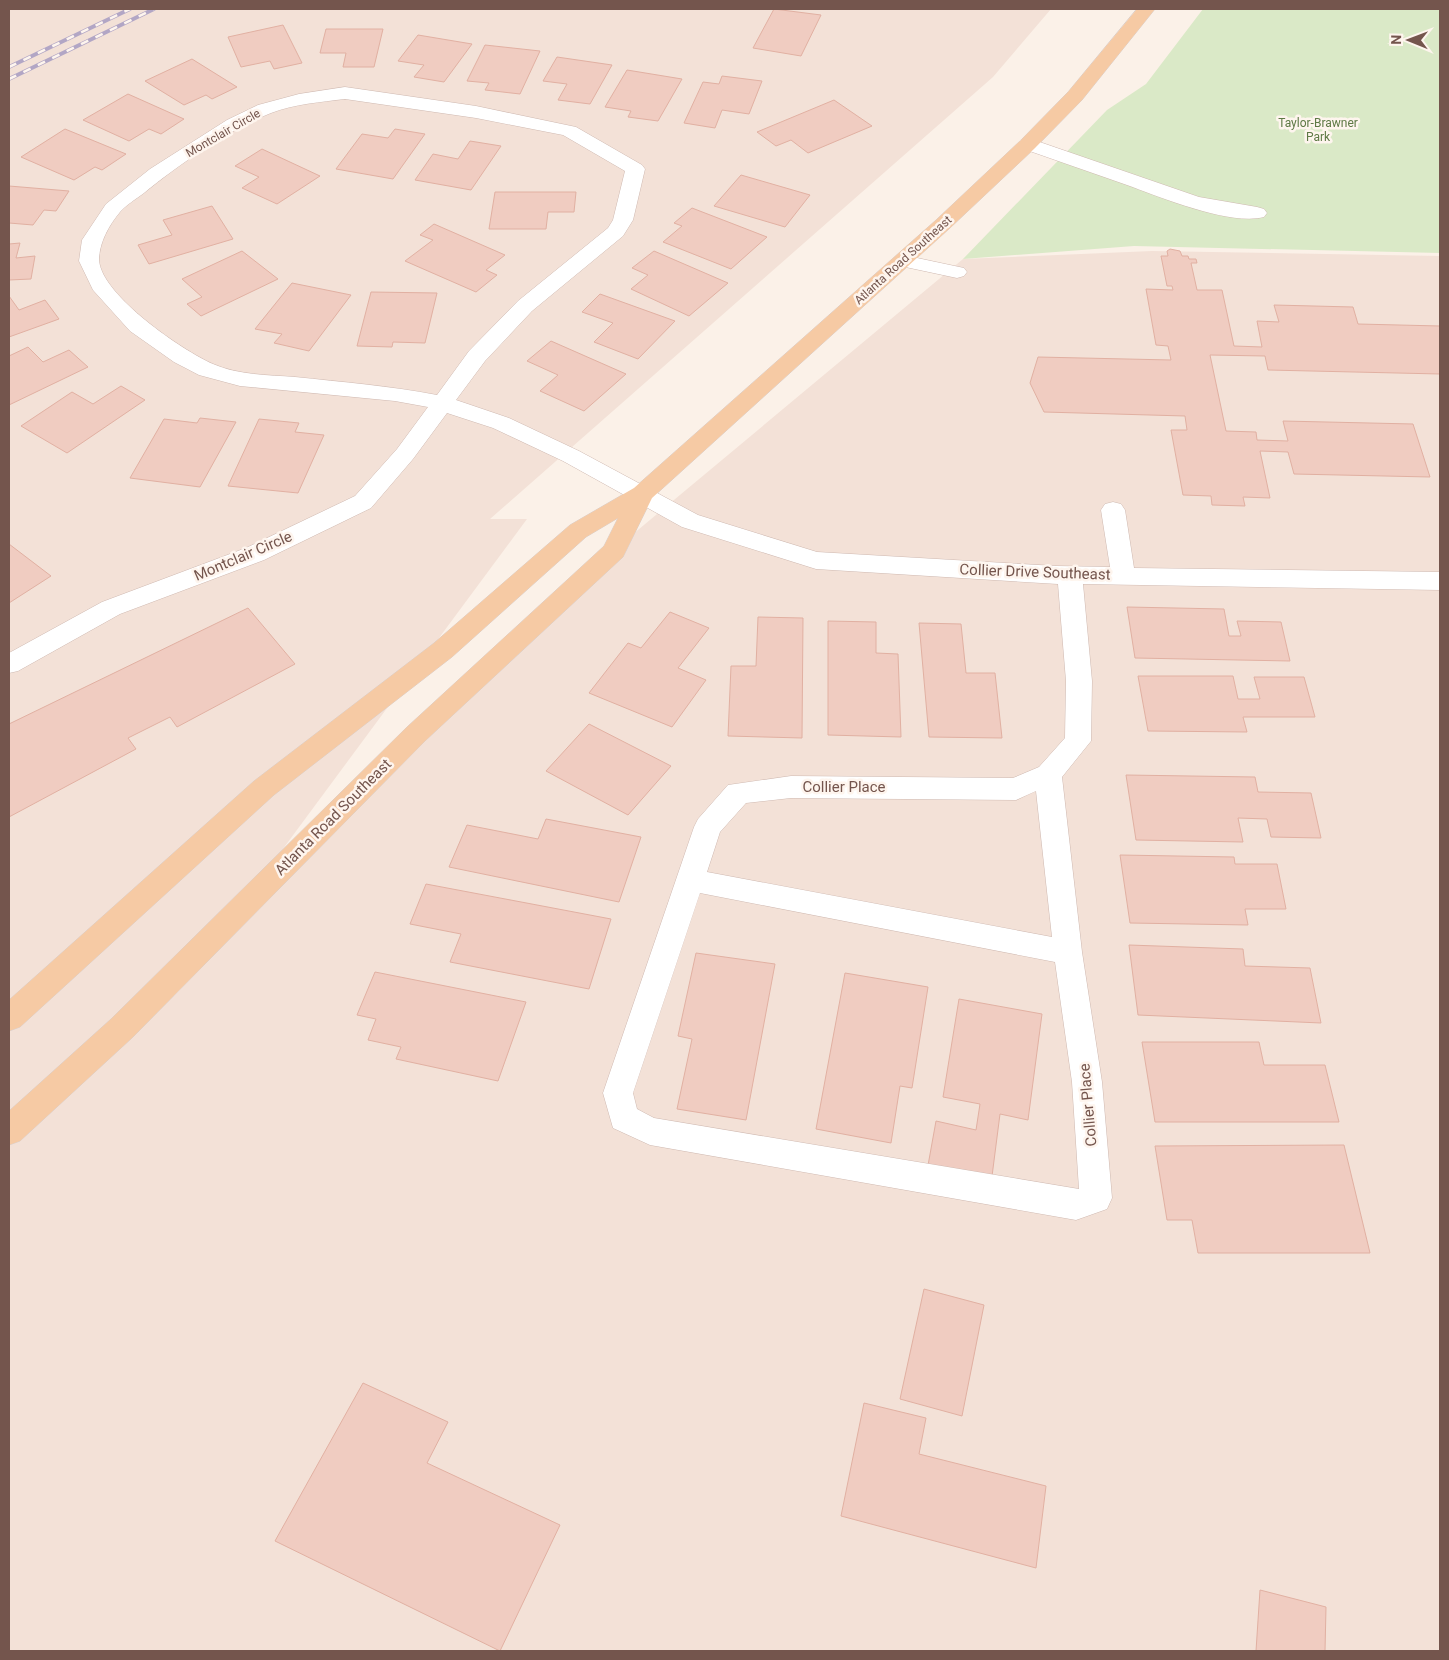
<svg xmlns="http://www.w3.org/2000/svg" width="1449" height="1660" font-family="Roboto,sans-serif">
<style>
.residential{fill:#f3e1d7}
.green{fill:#dae9c7}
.building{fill:#f0ccc1;stroke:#e1b0a2}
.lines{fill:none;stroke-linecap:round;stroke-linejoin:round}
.minor-casing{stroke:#cfb9b1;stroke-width:1}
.major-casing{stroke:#d8cfcd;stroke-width:1}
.minor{fill:#fff;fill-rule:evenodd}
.major{fill:#f6caa4;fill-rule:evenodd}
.rail-casing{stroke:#b2a6c5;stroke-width:4}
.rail{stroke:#fef5ee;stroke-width:2.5;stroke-dasharray:8;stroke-linecap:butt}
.labels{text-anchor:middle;stroke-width:5;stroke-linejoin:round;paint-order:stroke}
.far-park-label{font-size:12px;fill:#5e7945;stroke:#fef5ee}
.far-street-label{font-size:12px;fill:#74554d;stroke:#fef5ee}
.street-label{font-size:15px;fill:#74554d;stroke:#fef5ee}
</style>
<rect width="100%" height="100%" fill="#fbf1e8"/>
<polygon class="residential" points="9,9 1051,9 993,77 490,519 527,519 174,996 524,625 963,259 1152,251 1440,256 1440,1651 9,1651"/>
<polygon class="green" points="1203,9 1440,9 1440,253 1134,246 963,259 1107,110 1146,84"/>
<g class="building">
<polygon points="774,9 821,15 801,56 753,48"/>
<polygon points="283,25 302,63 274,69 270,61 241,67 228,37"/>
<polygon points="326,29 383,29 374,67 343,67 346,53 320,53"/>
<polygon points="418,35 472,44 444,82 414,77 424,65 398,61"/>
<polygon points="485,45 540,51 520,94 485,90 489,83 467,81"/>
<polygon points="557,57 612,65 590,104 558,100 567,84 543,81"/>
<polygon points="192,59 237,87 212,99 206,95 184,105 145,81"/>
<polygon points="627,70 682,79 658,121 628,117 631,111 605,107"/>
<polygon points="722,76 762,81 749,114 722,110 715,128 684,123 703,82 719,84"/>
<polygon points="128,94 184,119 161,134 149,129 129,141 83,120"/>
<polygon points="834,100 872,126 808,153 791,140 776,146 757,132"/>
<polygon points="65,129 126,154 102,170 95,167 74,180 21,157"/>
<polygon points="395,129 425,134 393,179 336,169 362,134 388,138"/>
<polygon points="470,141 501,146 471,190 415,180 433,154 458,159"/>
<polygon points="262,149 320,176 277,204 242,188 259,177 235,166"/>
<polygon points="741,175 810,195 785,227 714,206"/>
<polygon points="9,186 69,191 56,211 44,210 33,225 9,223"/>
<polygon points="495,192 576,192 574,212 548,212 546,229 489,229"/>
<polygon points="212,206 233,239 149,264 138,245 172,235 163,220"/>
<polygon points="692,208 767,237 731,269 663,242 682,226 674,223"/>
<polygon points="434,224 505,255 486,270 497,275 476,292 405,261 433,240 420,235"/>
<polygon points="20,243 16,258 35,256 31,279 9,280 9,244"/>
<polygon points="1170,249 1180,251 1182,256 1188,256 1189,259 1196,259 1197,263 1191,263 1197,290 1222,290 1234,346 1262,347 1257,321 1279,322 1274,305 1353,307 1358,324 1440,326 1440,374 1268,370 1265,356 1210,355 1226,431 1256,432 1257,440 1288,441 1283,421 1413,424 1430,477 1294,474 1288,452 1260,451 1270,498 1243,497 1245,506 1212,505 1211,496 1183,495 1171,430 1187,430 1185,416 1044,412 1030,383 1038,357 1171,360 1168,346 1156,345 1146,289 1173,290 1172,286 1167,286 1161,256 1168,256 1167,251"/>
<polygon points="242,251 278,279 201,316 187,304 202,297 182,279"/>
<polygon points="654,251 728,283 689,316 631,289 648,275 632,268"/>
<polygon points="292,283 351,295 309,351 274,343 282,334 255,329"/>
<polygon points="371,292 437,293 425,343 393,342 392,347 357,346"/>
<polygon points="600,294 675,321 638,359 594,342 613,323 582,312"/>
<polygon points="9,296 19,310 45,300 59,319 9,337"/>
<polygon points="551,341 626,374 584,411 540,391 558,375 527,361"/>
<polygon points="28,347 43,362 69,350 88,367 9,405 9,356"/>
<polygon points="121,386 145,400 67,453 21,426 72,392 93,404"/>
<polygon points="200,418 236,422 200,487 130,478 164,419 197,423"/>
<polygon points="259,419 299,423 295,432 324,435 298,493 228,486"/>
<polygon points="9,544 51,576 9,603"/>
<polygon points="1127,607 1224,609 1229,636 1241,636 1237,621 1281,622 1290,661 1135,658"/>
<polygon points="248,608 295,664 177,727 170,717 128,738 136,749 9,817 9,724"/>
<polygon points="670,612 709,628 678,668 706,680 672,727 589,693 628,643 641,648"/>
<polygon points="758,617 803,618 802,738 728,736 731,666 756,666"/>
<polygon points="828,621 876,622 876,653 898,654 901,737 828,735"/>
<polygon points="919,623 961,624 966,673 995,673 1002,738 929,737"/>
<polygon points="1138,676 1233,676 1238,699 1260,699 1254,677 1304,677 1315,717 1243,717 1247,732 1148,731"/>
<polygon points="589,724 671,766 628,815 546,771"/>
<polygon points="1126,775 1255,777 1258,792 1311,793 1321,838 1271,837 1267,819 1238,818 1243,842 1136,840"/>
<polygon points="546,819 641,837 619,902 449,867 467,825 538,839"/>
<polygon points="1120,855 1234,857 1235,864 1277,864 1286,909 1245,909 1248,925 1130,923"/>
<polygon points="426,884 611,919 589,989 450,962 461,934 410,924"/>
<polygon points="1129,945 1243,949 1245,966 1310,968 1321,1023 1138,1015"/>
<polygon points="696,953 775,964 746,1120 677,1109 692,1039 678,1036"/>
<polygon points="375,972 526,1002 498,1081 396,1059 401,1047 368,1040 376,1019 357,1015"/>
<polygon points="845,973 928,987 912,1088 900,1086 891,1143 816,1129"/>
<polygon points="959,999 1042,1014 1028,1120 1000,1114 991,1184 927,1171 936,1121 976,1130 980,1104 943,1097"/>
<polygon points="1142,1042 1259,1042 1264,1065 1325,1065 1339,1122 1155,1122"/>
<polygon points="1344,1145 1370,1253 1198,1253 1192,1220 1167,1220 1155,1146"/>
<polygon points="924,1289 984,1305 962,1416 900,1399"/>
<polygon points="363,1383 448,1422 427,1463 560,1525 500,1651 275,1541"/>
<polygon points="864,1403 926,1418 919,1454 1046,1486 1036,1568 841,1516"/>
<polygon points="1260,1590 1326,1607 1325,1651 1256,1651"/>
</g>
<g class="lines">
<defs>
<g id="minor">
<path d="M345 87 476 106 576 127 642 165 645 169 633 220 623 236 532 311 485 361 456 400 509 418 579 451 698 515 817 552 1056 566 1110 567 1101 510 1105 504 1113 502 1121 504 1125 510 1134 568 1440 572V590L1083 584 1092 681 1091 741 1062 777 1082 952 1102 1082 1112 1198 1107 1209 1076 1220 650 1145 613 1128 603 1093 694 827 698 819 728 785 791 776 1013 778 1039 767 1065 738 1066 681 1058 584 816 569 682 527 563 461 493 428 447 413 413 459 371 508 264 560 120 614 18 671 9 673V653L102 602 246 548 355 496 397 449 428 407 395 401 240 386 199 375 174 362 130 331 93 290 79 261 82 240 106 204 150 169 227 120 258 105 299 94ZM345 99 476 118 563 135 625 171 613 220 608 228 518 301 469 351 437 395C390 386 342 382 295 377 268 375 238 375 213 364 183 351 101 295 99 260 99 243 109 225 120 212 126 205 136 199 144 193 178 165 230 129 271 113 294 104 321 102 345 99ZM1036 791 1052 937 707 872 720 832 746 803 791 798 1016 800ZM700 893 1055 962 1072 1082 1079 1189 654 1118 637 1109 633 1093Z"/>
<path d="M1028 138 1199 197 1257 207 1264 209 1267 213 1264 217C1230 226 1160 197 1127 185 1092 173 1056 160 1021 148L1018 144 1021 140Z"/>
<polygon points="903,255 964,268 967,272 964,276 957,278 896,265 893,261 896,257"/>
</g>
<polygon id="major" points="1137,9 1155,9 1082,100 1035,148 950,228 652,498 623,557 425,741 133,1037 20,1141 9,1145 9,1111 111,1019 407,727 604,546 618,518 586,537 452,657 274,795 20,1027 9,1031 9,1000 254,781 434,643 570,525 634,488 936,220 1021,140 1068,92"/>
</defs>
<use href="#minor" class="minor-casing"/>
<use href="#major" class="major-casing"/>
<use href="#minor" class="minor"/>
<use href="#major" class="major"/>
<defs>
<g id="rail">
<polyline points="9,67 130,9"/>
<polyline points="9,79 154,9"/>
</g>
</defs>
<use href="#rail" class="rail-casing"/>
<use href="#rail" class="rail"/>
</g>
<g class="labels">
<g class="far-park-label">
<text x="1318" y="127">Taylor-Brawner<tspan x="1318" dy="14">Park</tspan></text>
</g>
<g class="far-street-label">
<text transform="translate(223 133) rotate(-30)" y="4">Montclair Circle</text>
<text transform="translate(903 260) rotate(-42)" y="4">Atlanta Road Southeast</text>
</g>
<g class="street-label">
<text transform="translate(243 556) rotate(-23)" y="5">Montclair Circle</text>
<text transform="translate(1035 572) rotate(2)" y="5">Collier Drive Southeast</text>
<text x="844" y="792">Collier Place</text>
<text transform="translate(333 817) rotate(-45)" y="5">Atlanta Road Southeast</text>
<text transform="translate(1088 1105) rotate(-95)" y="5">Collier Place</text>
</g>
</g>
<rect width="1449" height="1660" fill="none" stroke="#74554d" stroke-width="20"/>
<g transform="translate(1409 40) rotate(271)" stroke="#fef5ee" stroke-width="4" paint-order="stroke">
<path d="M0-4L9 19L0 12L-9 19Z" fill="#74554d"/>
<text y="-8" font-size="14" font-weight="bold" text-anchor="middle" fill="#74554d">N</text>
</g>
</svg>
